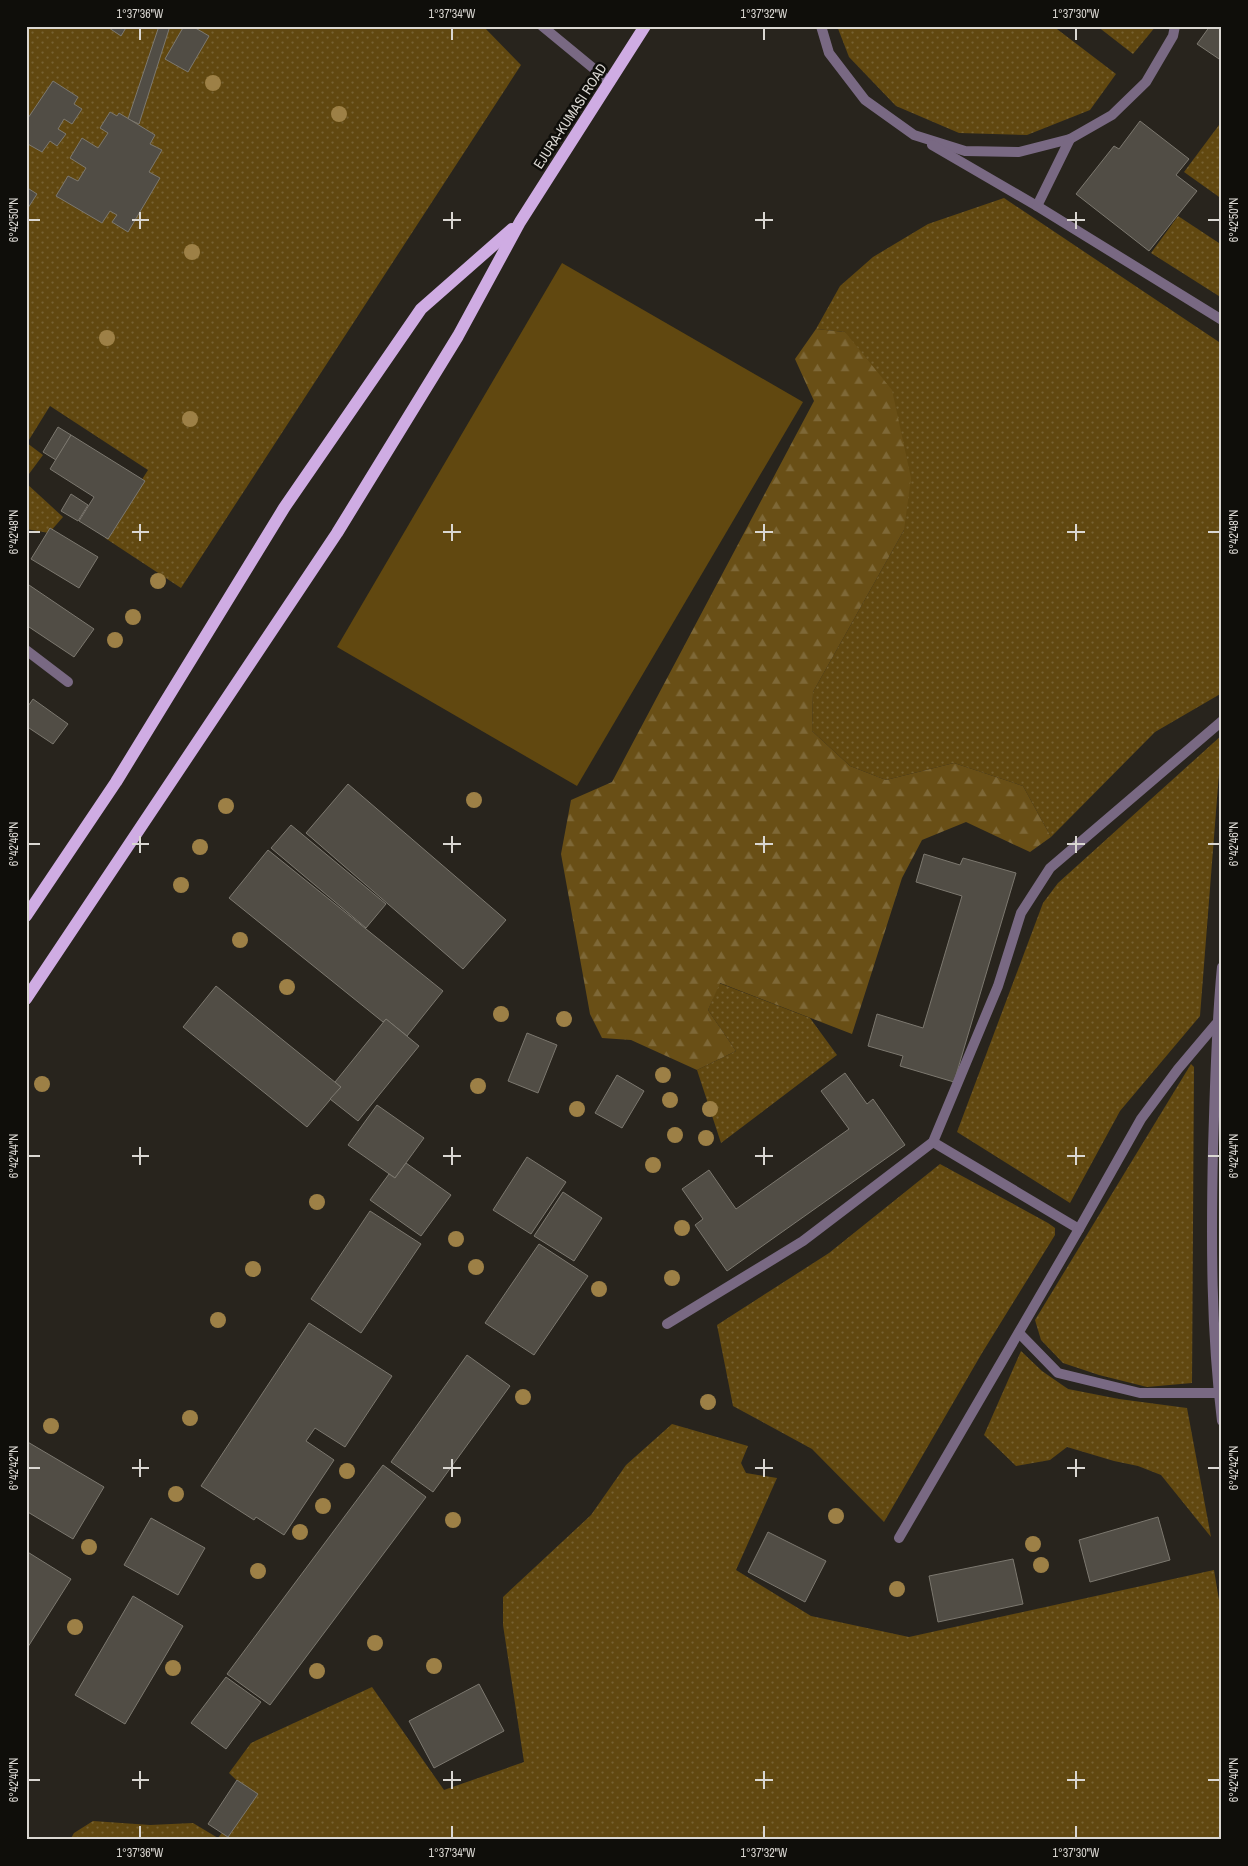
<svg xmlns="http://www.w3.org/2000/svg" width="1248" height="1866" font-family="'Archivo Narrow',sans-serif">
<style>
.grass{fill:url(#grass-dots)}
.forest{fill:url(#forest-firs)}
.garden{fill:#614810}
.building{fill:#514d45;stroke:#7c786f}
.lines{fill:none;stroke-linecap:round;stroke-linejoin:round}
.lane{stroke:#796983;stroke-width:10}
.primary{stroke:#cface3;stroke-width:12}
.tree{fill:#9d8046}
.ticks{fill:none;stroke:#dad7d2;stroke-width:2}
.labels{text-anchor:middle;stroke-width:5;stroke-linejoin:round;paint-order:stroke}
.street-label{font-size:14px;fill:#dad7d2;stroke:#0f0e0a}
.neatline{fill:none;stroke:#dad7d2;stroke-width:2}
.ticks-label{font-size:12px;text-anchor:middle;fill:#dad7d2}
</style>
<defs>
<pattern id="grass-dots" width="8" height="8" patternUnits="userSpaceOnUse" patternTransform="scale(1.25)"><rect width="8" height="8" fill="#614810"/><path d="M2 2h.1M6 6h.1" fill="none" stroke="#776232" stroke-width="1.8" stroke-linecap="round"/></pattern>
<pattern id="forest-firs" width="22" height="20" patternUnits="userSpaceOnUse" patternTransform="scale(1.25)"><rect width="22" height="20" fill="#694f16"/><path d="M5 1l3.5 6h-7zM16 11l3.5 6h-7z" fill="#7e6837"/></pattern>
</defs>
<rect width="100%" height="100%" fill="#28241d"/>
<g class="grass">
<polygon points="26,26 483,26 521,65 181,588 105,538 148,470 50,406 27,443 43,455 26,478"/>
<polygon points="837,26 1053,26 1116,74 1090,110 1027,135 959,133 896,106 849,57"/>
<polygon points="1097,26 1156,26 1133,54"/>
<polygon points="1222,121 1222,199 1184,172"/>
<polygon points="1004,198 1222,344 1222,693 1155,732 1051,837 1023,786 954,763 886,780 850,766 812,731 813,692 904,530 845,332 816,329 840,286 873,257 928,224"/>
<polygon points="1178,216 1222,245 1222,298 1151,253"/>
<polygon points="26,483 63,517 49,533 26,529"/>
<polygon points="1222,735 1200,1016 1120,1111 1070,1203 957,1132 1043,903 1058,883"/>
<polygon points="719,983 810,1018 837,1055 721,1143 697,1070 736,1051 708,1010"/>
<polygon points="1191,1064 1194,1067 1192,1383 1147,1387 1099,1375 1063,1363 1041,1340 1035,1320"/>
<polygon points="940,1164 1048,1223 1055,1228 1055,1235 982,1353 884,1522 812,1449 733,1406 717,1325 829,1253"/>
<polygon points="1021,1351 1042,1371 1068,1389 1119,1399 1187,1408 1211,1537 1161,1475 1138,1466 1114,1461 1067,1447 1050,1460 1016,1466 984,1435"/>
<polygon points="672,1424 748,1446 741,1463 746,1473 777,1478 736,1570 811,1616 909,1637 1214,1570 1222,1618 1222,1840 70,1840 74,1833 93,1821 150,1825 193,1823 218,1838 251,1794 229,1773 251,1743 372,1687 444,1790 524,1762 503,1625 503,1597 591,1515 626,1465"/>
</g>
<polygon class="forest" points="816,329 845,332 892,390 911,478 904,530 813,692 812,731 850,766 886,780 954,763 1023,786 1051,837 1030,852 966,822 922,840 902,878 852,1034 720,983 708,1010 736,1051 697,1070 631,1040 602,1038 590,1014 561,854 571,800 612,782 814,401 795,359"/>
<polygon class="garden" points="562,263 803,402 577,786 337,647"/>
<g class="building">
<polygon points="106,26 127,26 121,36"/>
<polygon points="159,26 170,26 139,124 128,119"/>
<polygon points="184,26 192,26 209,36 188,72 165,59"/>
<polygon points="1210,26 1222,26 1222,61 1197,44"/>
<polygon points="53,81 78,97 74,104 82,109 72,124 64,119 58,129 66,134 57,146 50,141 42,152 26,143 26,121"/>
<polygon points="110,112 117,116 119,113 155,135 150,144 162,150 149,172 160,178 128,232 112,222 117,215 110,211 102,223 56,196 68,176 78,181 86,168 70,158 82,138 98,148 108,133 100,128"/>
<polygon points="1140,121 1189,159 1176,175 1197,191 1149,251 1076,194 1114,146 1119,149"/>
<polygon points="26,187 37,194 26,211"/>
<polygon points="58,427 71,435 56,460 43,452"/>
<polygon points="71,435 145,481 108,539 79,521 94,497 50,469"/>
<polygon points="71,494 88,505 78,521 61,511"/>
<polygon points="50,528 98,557 79,588 31,559"/>
<polygon points="26,583 94,629 74,657 26,625"/>
<polygon points="33,699 68,724 53,744 26,726 26,709"/>
<polygon points="348,784 506,920 463,969 306,833"/>
<polygon points="291,825 386,904 366,928 271,848"/>
<polygon points="268,850 443,991 407,1036 386,1019 383,1022 229,898"/>
<polygon points="924,854 960,865 963,858 1016,873 954,1082 900,1066 903,1056 868,1046 877,1014 923,1028 962,896 916,882"/>
<polygon points="216,986 341,1087 307,1127 183,1027"/>
<polygon points="386,1019 419,1046 358,1121 330,1099 341,1087 335,1082"/>
<polygon points="527,1033 557,1045 538,1093 508,1081"/>
<polygon points="845,1073 867,1104 873,1099 905,1145 727,1271 695,1225 703,1219 682,1189 709,1170 736,1209 849,1129 821,1091"/>
<polygon points="617,1075 644,1091 622,1128 595,1113"/>
<polygon points="377,1105 424,1138 395,1178 348,1145"/>
<polygon points="527,1157 566,1182 531,1234 493,1210"/>
<polygon points="406,1163 451,1195 421,1236 370,1200 389,1174 395,1178"/>
<polygon points="563,1192 602,1218 574,1261 534,1236"/>
<polygon points="370,1211 421,1244 361,1333 311,1299"/>
<polygon points="539,1244 588,1276 534,1355 485,1323"/>
<polygon points="309,1323 392,1376 345,1447 315,1428 306,1441 334,1460 284,1535 256,1517 254,1520 201,1486"/>
<polygon points="467,1355 510,1386 433,1492 391,1462"/>
<polygon points="26,1441 104,1487 73,1539 26,1511"/>
<polygon points="383,1465 426,1497 270,1705 227,1674"/>
<polygon points="1158,1517 1170,1560 1090,1582 1079,1540"/>
<polygon points="151,1518 205,1548 178,1595 124,1565"/>
<polygon points="768,1532 826,1561 805,1602 748,1572"/>
<polygon points="26,1551 71,1579 26,1650"/>
<polygon points="1013,1559 1023,1604 938,1622 929,1576"/>
<polygon points="133,1596 183,1626 125,1724 75,1695"/>
<polygon points="226,1677 261,1702 226,1749 191,1723"/>
<polygon points="479,1684 504,1731 434,1768 409,1721"/>
<polygon points="237,1780 258,1794 228,1837 208,1824"/>
</g>
<g class="lines">
<g class="lane">
<polyline points="542,26 610,82"/>
<polyline points="821,26 829,53 865,100 914,135 965,151 1019,152 1070,139 1112,115 1146,82 1173,36 1175,26"/>
<polyline points="932,145 1037,206 1222,320"/>
<polyline points="1037,206 1070,139"/>
<polyline points="26,650 68,682"/>
<path d="M1222 967C1216 1027 1215 1088 1213 1149 1211 1240 1211 1331 1222 1421"/>
<polyline points="933,1142 1079,1229"/>
<polyline points="667,1324 803,1241 933,1142 998,986 1021,913 1050,868 1222,721"/>
<polyline points="1019,1333 1058,1373 1140,1393 1218,1393"/>
<polyline points="899,1538 1079,1229 1141,1119 1178,1069 1216,1024"/>
</g>
<g class="primary">
<polyline points="26,916 116,782 284,508 421,309 512,229"/>
<polyline points="26,999 337,533 458,336 520,222 645,26"/>
</g>
</g>
<g class="tree">
<circle cx="213" cy="83" r="8"/>
<circle cx="339" cy="114" r="8"/>
<circle cx="192" cy="252" r="8"/>
<circle cx="107" cy="338" r="8"/>
<circle cx="190" cy="419" r="8"/>
<circle cx="158" cy="581" r="8"/>
<circle cx="133" cy="617" r="8"/>
<circle cx="115" cy="640" r="8"/>
<circle cx="474" cy="800" r="8"/>
<circle cx="226" cy="806" r="8"/>
<circle cx="200" cy="847" r="8"/>
<circle cx="181" cy="885" r="8"/>
<circle cx="240" cy="940" r="8"/>
<circle cx="287" cy="987" r="8"/>
<circle cx="501" cy="1014" r="8"/>
<circle cx="564" cy="1019" r="8"/>
<circle cx="663" cy="1075" r="8"/>
<circle cx="42" cy="1084" r="8"/>
<circle cx="478" cy="1086" r="8"/>
<circle cx="670" cy="1100" r="8"/>
<circle cx="577" cy="1109" r="8"/>
<circle cx="710" cy="1109" r="8"/>
<circle cx="675" cy="1135" r="8"/>
<circle cx="706" cy="1138" r="8"/>
<circle cx="653" cy="1165" r="8"/>
<circle cx="317" cy="1202" r="8"/>
<circle cx="682" cy="1228" r="8"/>
<circle cx="456" cy="1239" r="8"/>
<circle cx="476" cy="1267" r="8"/>
<circle cx="253" cy="1269" r="8"/>
<circle cx="672" cy="1278" r="8"/>
<circle cx="599" cy="1289" r="8"/>
<circle cx="218" cy="1320" r="8"/>
<circle cx="523" cy="1397" r="8"/>
<circle cx="708" cy="1402" r="8"/>
<circle cx="190" cy="1418" r="8"/>
<circle cx="51" cy="1426" r="8"/>
<circle cx="347" cy="1471" r="8"/>
<circle cx="176" cy="1494" r="8"/>
<circle cx="323" cy="1506" r="8"/>
<circle cx="836" cy="1516" r="8"/>
<circle cx="453" cy="1520" r="8"/>
<circle cx="300" cy="1532" r="8"/>
<circle cx="1033" cy="1544" r="8"/>
<circle cx="89" cy="1547" r="8"/>
<circle cx="1041" cy="1565" r="8"/>
<circle cx="258" cy="1571" r="8"/>
<circle cx="897" cy="1589" r="8"/>
<circle cx="75" cy="1627" r="8"/>
<circle cx="375" cy="1643" r="8"/>
<circle cx="434" cy="1666" r="8"/>
<circle cx="173" cy="1668" r="8"/>
<circle cx="317" cy="1671" r="8"/>
</g>
<path class="ticks" d="M140 28V40M452 28V40M764 28V40M1076 28V40M140 212V229M452 212V229M764 212V229M1076 212V229M28 220H40M132 220H149M443 220H461M755 220H773M1067 220H1085M1208 220H1220M140 524V541M452 524V541M764 524V541M1076 524V541M28 532H40M132 532H149M443 532H461M755 532H773M1067 532H1085M1208 532H1220M140 836V853M452 836V853M764 836V853M1076 836V853M28 844H40M132 844H149M443 844H461M755 844H773M1067 844H1085M1208 844H1220M140 1147V1165M452 1147V1165M764 1147V1165M1076 1147V1165M28 1156H40M132 1156H149M443 1156H461M755 1156H773M1067 1156H1085M1208 1156H1220M140 1459V1477M452 1459V1477M764 1459V1477M1076 1459V1477M28 1468H40M132 1468H149M443 1468H461M755 1468H773M1067 1468H1085M1208 1468H1220M140 1771V1789M452 1771V1789M764 1771V1789M1076 1771V1789M28 1780H40M132 1780H149M443 1780H461M755 1780H773M1067 1780H1085M1208 1780H1220M140 1826V1838M452 1826V1838M764 1826V1838M1076 1826V1838"/>
<g class="labels">
<g class="street-label">
<text transform="translate(570 116) rotate(-57)" y="5">EJURA-KUMASI ROAD</text>
</g>
</g>
<rect width="1248" height="1866" fill="none" stroke="#0f0e0a" stroke-width="55"/>
<rect x="28" y="28" width="1192" height="1810" class="neatline"/>
<g class="ticks-label">
<text x="140" y="18">1°37'36"W</text>
<text x="452" y="18">1°37'34"W</text>
<text x="764" y="18">1°37'32"W</text>
<text x="1076" y="18">1°37'30"W</text>
<text transform="translate(14 220) rotate(-90)" y="4">6°42'50"N</text>
<text transform="translate(1234 220) rotate(-90)" y="4">6°42'50"N</text>
<text transform="translate(14 532) rotate(-90)" y="4">6°42'48"N</text>
<text transform="translate(1234 532) rotate(-90)" y="4">6°42'48"N</text>
<text transform="translate(14 844) rotate(-90)" y="4">6°42'46"N</text>
<text transform="translate(1234 844) rotate(-90)" y="4">6°42'46"N</text>
<text transform="translate(14 1156) rotate(-90)" y="4">6°42'44"N</text>
<text transform="translate(1234 1156) rotate(-90)" y="4">6°42'44"N</text>
<text transform="translate(14 1468) rotate(-90)" y="4">6°42'42"N</text>
<text transform="translate(1234 1468) rotate(-90)" y="4">6°42'42"N</text>
<text transform="translate(14 1780) rotate(-90)" y="4">6°42'40"N</text>
<text transform="translate(1234 1780) rotate(-90)" y="4">6°42'40"N</text>
<text x="140" y="1857">1°37'36"W</text>
<text x="452" y="1857">1°37'34"W</text>
<text x="764" y="1857">1°37'32"W</text>
<text x="1076" y="1857">1°37'30"W</text>
</g>
</svg>
